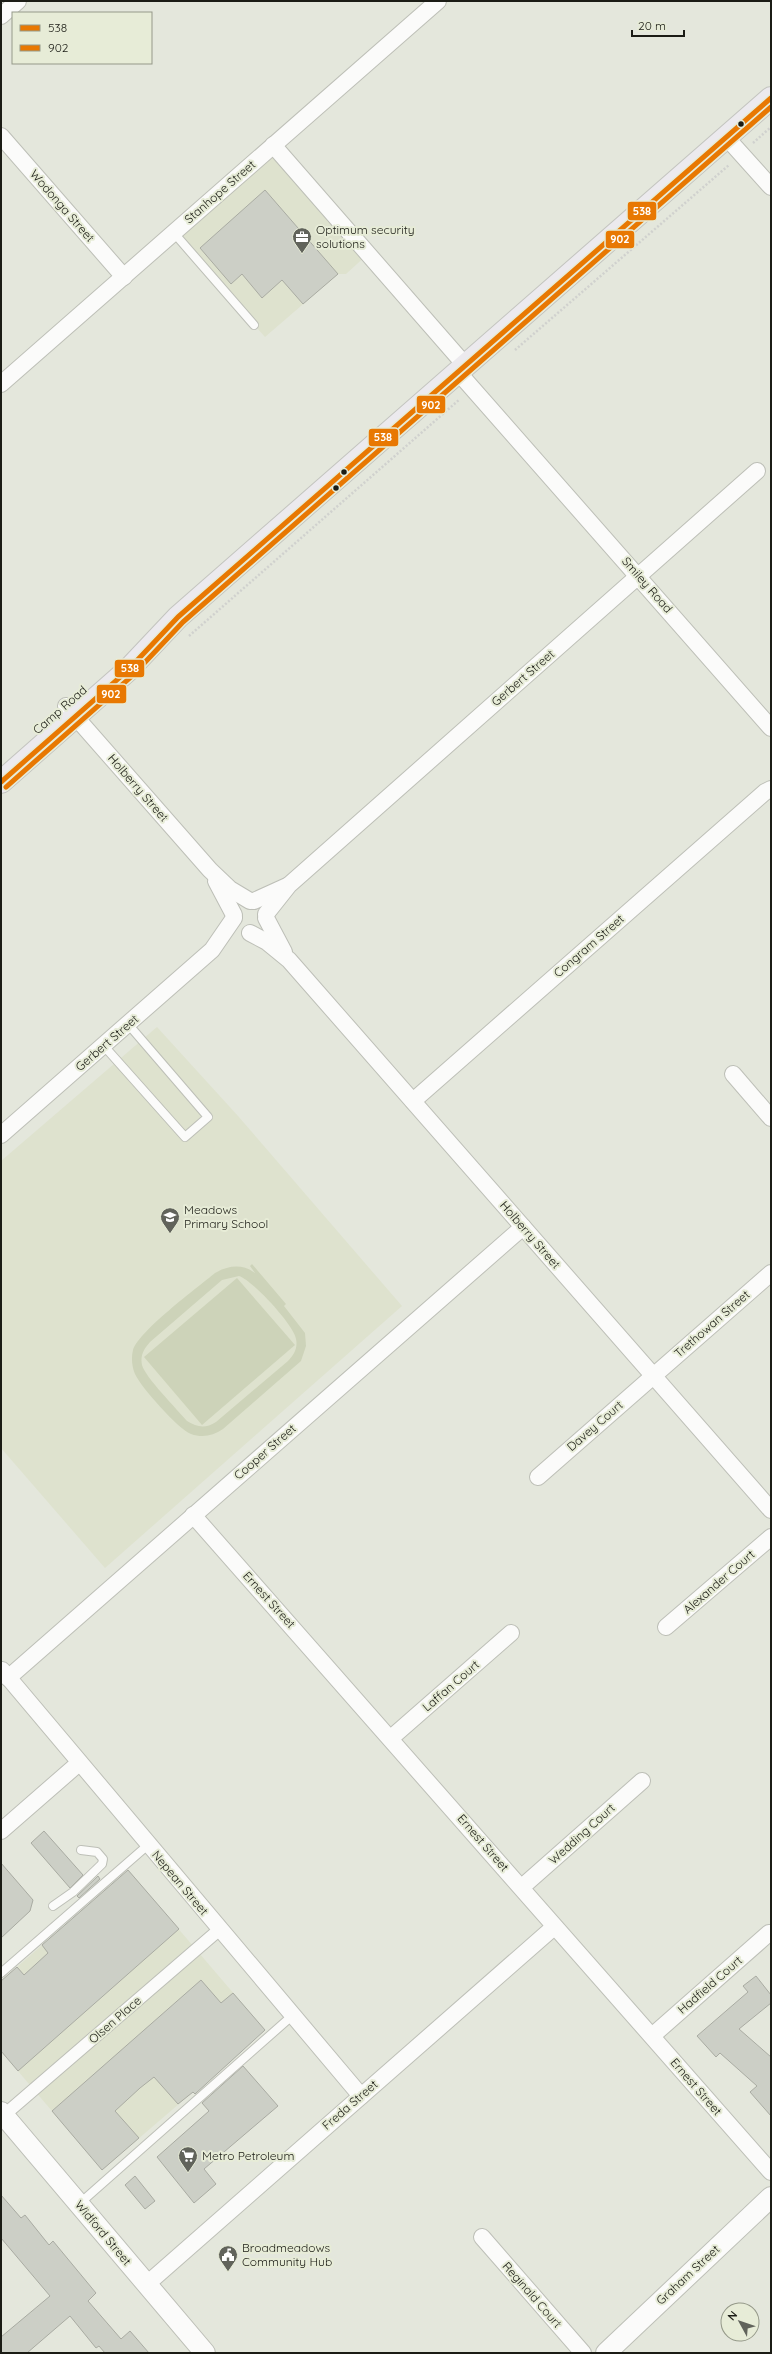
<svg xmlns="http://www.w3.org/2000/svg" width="772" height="2354" font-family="Quicksand,sans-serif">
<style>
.built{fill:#dee2ce}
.green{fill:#cdd3b9;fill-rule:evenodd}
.building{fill:#cccfc6;stroke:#a9aba2}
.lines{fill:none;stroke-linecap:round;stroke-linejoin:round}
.service-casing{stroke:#bdbfb7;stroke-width:10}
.pedestrian-casing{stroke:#bdbfb7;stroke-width:14}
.minor-casing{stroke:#bdbfb7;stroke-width:18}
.tertiary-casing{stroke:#bdbfb7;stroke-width:22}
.primary-casing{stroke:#c3c4bf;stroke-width:24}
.path{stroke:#d0d1ce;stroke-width:2.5;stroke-dasharray:2 2;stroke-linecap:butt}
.service{stroke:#fbfbfa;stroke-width:8}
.pedestrian{stroke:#fbfbfa;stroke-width:12}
.minor{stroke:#fbfbfa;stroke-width:16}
.tertiary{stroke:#fbfbfa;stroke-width:20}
.primary{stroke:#eceaee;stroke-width:22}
.bus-1-casing{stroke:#e7ecd7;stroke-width:8}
.bus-2-casing{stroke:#e7ecd7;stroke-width:8}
.bus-1{stroke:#e87802;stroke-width:5}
.bus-2{stroke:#e87802;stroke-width:5}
.bus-dot{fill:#1b1c15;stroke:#e7ecd7;stroke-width:1.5}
.labels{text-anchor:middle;stroke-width:4;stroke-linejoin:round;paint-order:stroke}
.street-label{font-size:12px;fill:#1b1c15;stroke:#e7ecd7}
.poi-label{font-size:12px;fill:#1b1c15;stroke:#e7ecd7;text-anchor:start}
.line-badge{stroke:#e7ecd7;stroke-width:1.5}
.badge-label{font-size:11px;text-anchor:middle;font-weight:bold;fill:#fff}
</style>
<rect width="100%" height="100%" fill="#e4e7dc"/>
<g class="built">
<polygon points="273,145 368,254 346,274 338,274 265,337 174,233"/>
<polygon points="157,1027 238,1116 402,1306 105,1568 1,1448 1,1161"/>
<polygon points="128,1870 265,2030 102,2170 1,2051 1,1981"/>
</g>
<g class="green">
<path d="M252 1264 286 1304 284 1306 305 1333 306 1346 301 1361 223 1429C213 1436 202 1438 191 1434 179 1430 140 1386 135 1374 132 1367 131 1358 133 1350 140 1330 197 1288 215 1273 229 1265 243 1264 255 1273L250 1266ZM239 1276C252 1280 294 1325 296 1339 298 1348 294 1355 288 1361L216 1422C205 1429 197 1427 187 1421 177 1409 145 1377 142 1365 140 1355 144 1349 150 1342L222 1280Z"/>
<polygon points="237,1278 295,1345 202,1425 144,1357"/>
</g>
<g class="building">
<polygon points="265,190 338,274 303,304 282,280 262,298 242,274 231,284 200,248"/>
<polygon points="44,1831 83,1875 70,1888 31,1843"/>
<polygon points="1,1863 33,1900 30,1911 1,1938"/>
<polygon points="128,1870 179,1929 18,2071 1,2051 1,1981 17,1967 24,1975 48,1953 42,1945"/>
<polygon points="98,1876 100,1879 79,1898 77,1896"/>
<polygon points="756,1976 771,1995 771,2003 739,2029 771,2057 771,2116 750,2092 757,2086 720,2053 716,2057 697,2036 748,1992 743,1986"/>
<polygon points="201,1980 221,2003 233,1993 265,2030 195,2094 193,2092 178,2104 154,2077 140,2088 115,2111 139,2138 102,2170 52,2111"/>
<polygon points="243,2066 278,2106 204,2169 216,2184 194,2203 157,2157 209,2111 202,2103"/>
<polygon points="135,2176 155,2201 145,2209 125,2185"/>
<polygon points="1,2195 21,2218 25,2215 49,2245 53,2241 96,2293 88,2301 121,2339 130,2331 149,2353 105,2353 99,2346 96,2348 70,2316 27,2353 1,2353 1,2337 50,2296 1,2238"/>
</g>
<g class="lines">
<defs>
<g id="service">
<polyline points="174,233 254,325"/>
<polyline points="104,1046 185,1137 208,1117 128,1024"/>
<polyline points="53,1906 73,1892 102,1864 103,1859 97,1852 81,1850"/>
<polyline points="1,1973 148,1845"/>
<polyline points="79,2204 293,2015"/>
</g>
<polyline id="pedestrian" points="10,2110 220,1929"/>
<g id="minor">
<polyline points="1,16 18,1"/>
<polyline points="1,136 124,277"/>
<polyline points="726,137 771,187"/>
<polyline points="273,145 465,365"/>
<polyline points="458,372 771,728"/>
<polyline points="1,384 438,1"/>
<polyline points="66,706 210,870 230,889 250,901"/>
<polyline points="216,881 234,915"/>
<polyline points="254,901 287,886"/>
<polyline points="266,914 289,885 757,471"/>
<polyline points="266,918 284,952"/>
<polyline points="250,933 267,942 289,960 771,1510"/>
<polyline points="733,1074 771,1118"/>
<polyline points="413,1101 765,792 771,789"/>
<polyline points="1,1135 212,950 234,918"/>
<polyline points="538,1477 771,1273"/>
<polyline points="193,1515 771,2172"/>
<polyline points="666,1627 771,1537"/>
<polyline points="2,1670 361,2096"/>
<polyline points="8,1678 523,1227"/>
<polyline points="391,1738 511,1633"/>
<polyline points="1,1831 79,1763"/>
<polyline points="522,1887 642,1781"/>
<polyline points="652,2036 769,1933"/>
<polyline points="482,2237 583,2353"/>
<polyline points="147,2284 554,1927"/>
</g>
<g id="tertiary">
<polyline points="1,2112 205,2353"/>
<polyline points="606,2353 771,2197"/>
</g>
<polyline id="primary" points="1,782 128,670 178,617 771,98"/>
</defs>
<use href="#service" class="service-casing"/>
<use href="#pedestrian" class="pedestrian-casing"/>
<use href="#minor" class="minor-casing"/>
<use href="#tertiary" class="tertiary-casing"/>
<use href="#primary" class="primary-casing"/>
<g class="path">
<polyline points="753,143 771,127"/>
<polyline points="515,350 729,165"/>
<polyline points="189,636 460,399"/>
</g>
<use href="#service" class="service"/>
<use href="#pedestrian" class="pedestrian"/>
<use href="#minor" class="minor"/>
<use href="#tertiary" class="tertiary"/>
<use href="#primary" class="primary"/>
<defs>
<polyline id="bus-1" points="1,782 128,670 178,617 771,98"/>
<polyline id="bus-2" points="6,787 133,675 183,622 771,107"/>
</defs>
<use href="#bus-1" class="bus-1-casing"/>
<use href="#bus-2" class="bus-2-casing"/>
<use href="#bus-1" class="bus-1"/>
<use href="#bus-2" class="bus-2"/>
</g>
<defs>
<symbol id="office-pin" viewBox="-11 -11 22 30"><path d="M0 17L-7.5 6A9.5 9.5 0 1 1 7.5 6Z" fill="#61635b" stroke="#e7ecd7"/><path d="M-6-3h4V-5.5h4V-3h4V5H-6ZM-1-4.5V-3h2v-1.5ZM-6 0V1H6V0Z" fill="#fff"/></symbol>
<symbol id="school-pin" viewBox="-11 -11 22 30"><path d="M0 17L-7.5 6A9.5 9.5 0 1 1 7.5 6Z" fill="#61635b" stroke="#e7ecd7"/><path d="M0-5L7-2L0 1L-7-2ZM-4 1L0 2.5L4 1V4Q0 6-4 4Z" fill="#fff"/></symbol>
<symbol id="supermarket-pin" viewBox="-11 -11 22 30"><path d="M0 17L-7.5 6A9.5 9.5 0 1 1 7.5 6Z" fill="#61635b" stroke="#e7ecd7"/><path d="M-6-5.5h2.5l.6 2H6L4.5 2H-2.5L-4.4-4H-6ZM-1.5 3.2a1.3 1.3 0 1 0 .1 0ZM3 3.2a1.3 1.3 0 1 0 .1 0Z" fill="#fff"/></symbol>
<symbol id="civic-pin" viewBox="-11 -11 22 30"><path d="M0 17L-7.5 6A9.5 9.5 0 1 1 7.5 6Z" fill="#61635b" stroke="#e7ecd7"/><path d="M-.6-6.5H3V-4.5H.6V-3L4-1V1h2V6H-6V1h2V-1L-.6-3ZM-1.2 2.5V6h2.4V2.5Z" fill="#fff"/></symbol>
</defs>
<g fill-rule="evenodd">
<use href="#office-pin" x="291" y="226" width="22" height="30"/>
<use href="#school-pin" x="159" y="1206" width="22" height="30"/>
<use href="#supermarket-pin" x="177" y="2145" width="22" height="30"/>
<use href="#civic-pin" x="217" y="2244" width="22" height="30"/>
</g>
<g class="bus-dot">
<circle cx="741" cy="124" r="3.5"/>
<circle cx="344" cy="472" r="3.5"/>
<circle cx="336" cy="488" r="3.5"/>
</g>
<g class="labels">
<g class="street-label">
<text transform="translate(220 192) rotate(-41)" y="4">Stanhope Street</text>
<text transform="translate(62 206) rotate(49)" y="4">Wodonga Street</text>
<text transform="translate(647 585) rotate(49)" y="4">Smiley Road</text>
<text transform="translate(523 678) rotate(-41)" y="4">Gerbert Street</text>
<text transform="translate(60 710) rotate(-41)" y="4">Camp Road</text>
<text transform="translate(138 788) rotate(49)" y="4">Holberry Street</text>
<text transform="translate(589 946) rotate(-41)" y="4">Congram Street</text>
<text transform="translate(107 1043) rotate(-41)" y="4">Gerbert Street</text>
<text transform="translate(530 1235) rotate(49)" y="4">Holberry Street</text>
<text transform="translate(712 1324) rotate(-41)" y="4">Trethowan Street</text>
<text transform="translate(595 1426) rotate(-41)" y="4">Davey Court</text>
<text transform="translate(265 1452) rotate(-41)" y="4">Cooper Street</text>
<text transform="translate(719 1582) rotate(-41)" y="4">Alexander Court</text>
<text transform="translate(269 1600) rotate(48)" y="4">Ernest Street</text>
<text transform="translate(451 1686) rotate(-41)" y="4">Laffan Court</text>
<text transform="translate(582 1834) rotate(-42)" y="4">Wedding Court</text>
<text transform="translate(483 1843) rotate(49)" y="4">Ernest Street</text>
<text transform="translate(180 1883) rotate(50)" y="4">Nepean Street</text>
<text transform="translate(710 1985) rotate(-41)" y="4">Hadfield Court</text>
<text transform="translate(115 2020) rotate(-41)" y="4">Olsen Place</text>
<text transform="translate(696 2087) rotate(49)" y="4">Ernest Street</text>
<text transform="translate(350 2105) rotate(-41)" y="4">Freda Street</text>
<text transform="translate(103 2233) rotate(50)" y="4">Widford Street</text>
<text transform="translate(688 2275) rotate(-43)" y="4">Graham Street</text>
<text transform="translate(532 2295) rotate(49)" y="4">Reginald Court</text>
</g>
<g class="poi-label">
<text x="316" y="234">Optimum security<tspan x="316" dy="14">solutions</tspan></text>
<text x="184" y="1214">Meadows<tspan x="184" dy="14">Primary School</tspan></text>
<text x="202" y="2160">Metro Petroleum</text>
<text x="242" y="2252">Broadmeadows<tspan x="242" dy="14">Community Hub</tspan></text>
</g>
</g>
<g class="line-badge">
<rect x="627" y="201" width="30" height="20" rx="4" fill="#e87802"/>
<rect x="605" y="230" width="30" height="19" rx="4" fill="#e87802"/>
<rect x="416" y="395" width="30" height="19" rx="4" fill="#e87802"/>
<rect x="368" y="428" width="31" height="19" rx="4" fill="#e87802"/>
<rect x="114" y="659" width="31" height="19" rx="4" fill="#e87802"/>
<rect x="96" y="684" width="31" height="20" rx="4" fill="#e87802"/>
</g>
<g class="badge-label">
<text x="642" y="215">538</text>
<text x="620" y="243">902</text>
<text x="431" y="409">902</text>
<text x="383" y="441">538</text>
<text x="130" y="672">538</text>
<text x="111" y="698">902</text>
</g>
<rect width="772" height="2354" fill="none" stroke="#1b1c15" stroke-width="4"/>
<rect x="12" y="12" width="140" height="52" fill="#e7ecd7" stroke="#959989"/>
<rect x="20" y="25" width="20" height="6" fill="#e87802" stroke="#959989"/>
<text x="48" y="32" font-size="12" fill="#1b1c15">538</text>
<rect x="20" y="45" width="20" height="6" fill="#e87802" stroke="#959989"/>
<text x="48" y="52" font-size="12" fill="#1b1c15">902</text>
<g transform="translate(740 2322) rotate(310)"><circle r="19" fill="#e7ecd7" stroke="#959989"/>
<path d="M0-3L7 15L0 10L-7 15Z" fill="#61635b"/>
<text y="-6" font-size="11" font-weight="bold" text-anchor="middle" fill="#1b1c15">N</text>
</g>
<path d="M632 30v6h52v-6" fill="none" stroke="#1b1c15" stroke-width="2"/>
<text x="638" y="30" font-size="12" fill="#1b1c15" stroke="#e7ecd7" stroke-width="3" paint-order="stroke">20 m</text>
</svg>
